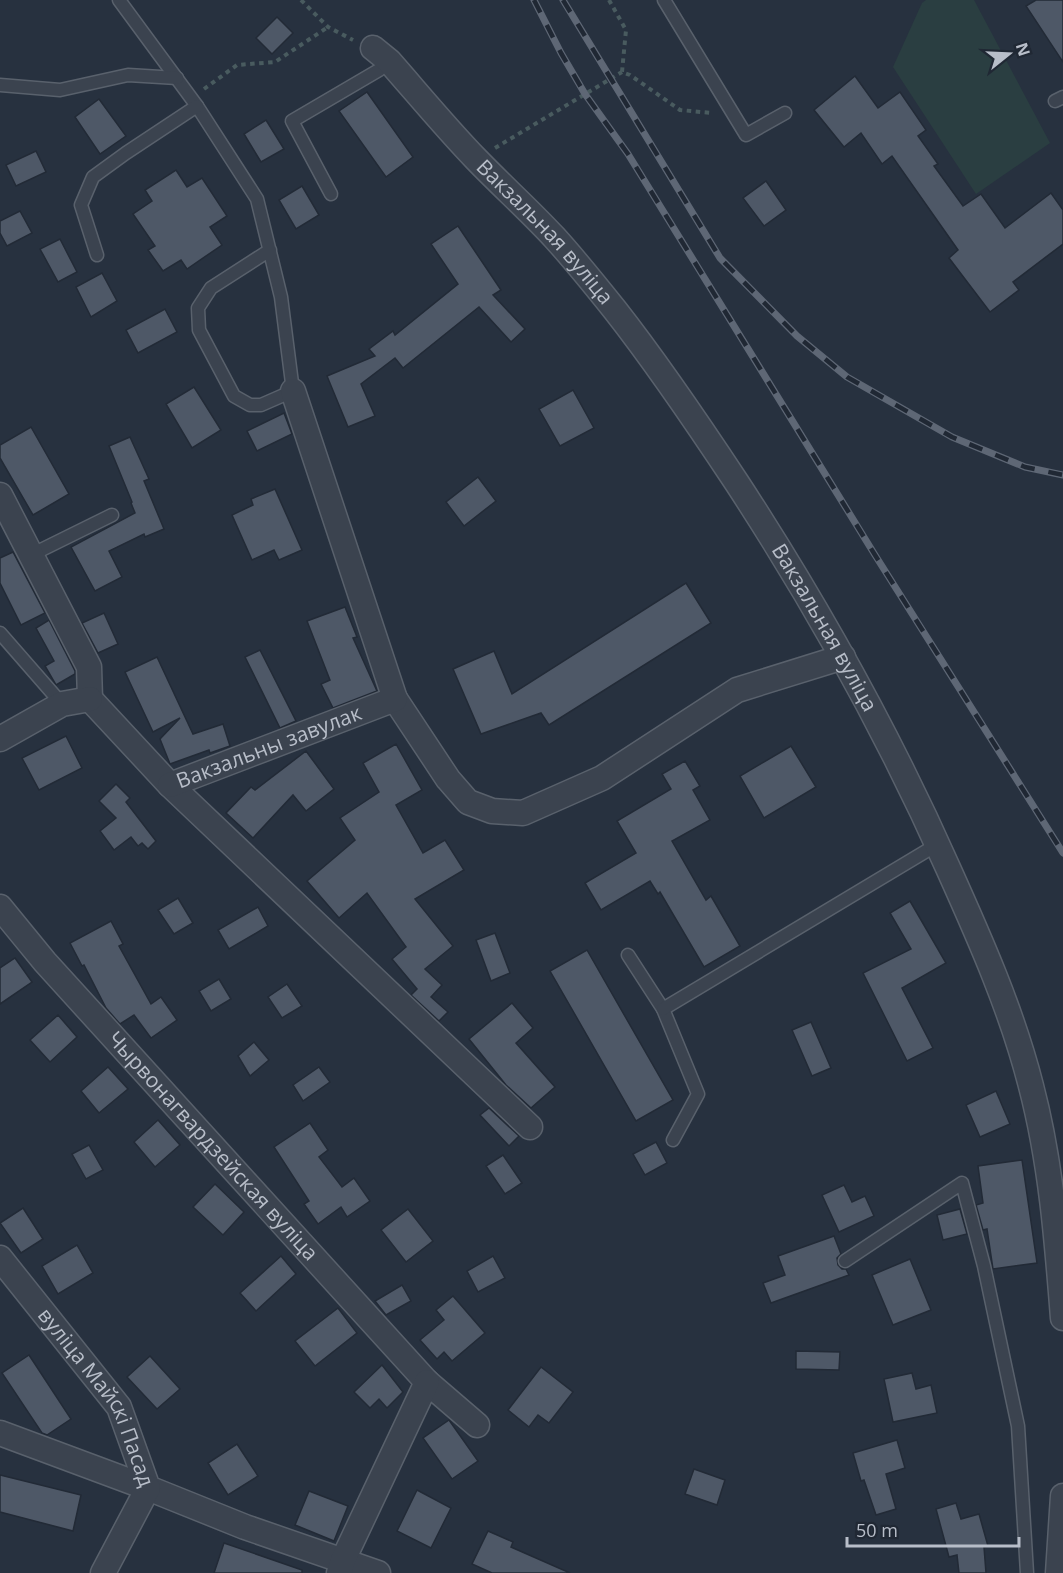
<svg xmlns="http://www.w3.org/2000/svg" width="1063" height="1573" font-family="'Open Sans',sans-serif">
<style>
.green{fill:#2a3e41}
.building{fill:#4e5867;stroke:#222a36;stroke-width:1.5}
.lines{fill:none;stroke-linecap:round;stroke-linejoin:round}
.lane-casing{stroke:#59616c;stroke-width:15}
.street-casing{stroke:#59616c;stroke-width:27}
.path{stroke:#495b5f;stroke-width:4;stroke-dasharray:4.5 4.5;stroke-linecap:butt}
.lane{stroke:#3b434f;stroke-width:12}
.street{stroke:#3b434f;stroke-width:24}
.rail-casing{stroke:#5e6775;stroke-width:7}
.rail{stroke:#202834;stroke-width:4.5;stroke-dasharray:14;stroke-linecap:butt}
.labels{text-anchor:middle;stroke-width:4.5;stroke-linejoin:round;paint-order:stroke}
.street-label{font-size:21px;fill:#b8bec9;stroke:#202834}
</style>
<rect width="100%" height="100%" fill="#27313f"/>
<polygon class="green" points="926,0 974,0 1050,143 976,194 893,67 922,3"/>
<g class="building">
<polygon points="1036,0 1063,0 1063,62 1026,6"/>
<polygon points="277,17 293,33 272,54 256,38"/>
<polygon points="855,76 878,108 900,92 926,130 918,136 938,164 934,166 963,206 981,194 1005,228 1051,193 1063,210 1063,244 1013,282 1019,290 990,312 949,258 958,250 892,156 882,164 861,133 844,147 814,110"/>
<polygon points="367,92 413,157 386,177 339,111"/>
<polygon points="99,99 126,136 100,154 75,117"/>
<polygon points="266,120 284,149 261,162 244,134"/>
<polygon points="36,151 46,172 16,186 6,165"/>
<polygon points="176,170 187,187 202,178 227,216 210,227 222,245 187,269 181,260 163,271 148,250 155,246 133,214 152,201 145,190"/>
<polygon points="766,181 786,210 764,226 743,198"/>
<polygon points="302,186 319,215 296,229 279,200"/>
<polygon points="20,211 32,233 7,246 0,233 0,221"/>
<polygon points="458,226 501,290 493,295 525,329 511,342 479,307 403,368 395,358 361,384 375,416 348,427 327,376 375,356 369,349 393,331 395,335 458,284 431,244"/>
<polygon points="60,239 77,272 58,282 40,249"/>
<polygon points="102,273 117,301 91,317 76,287"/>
<polygon points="165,309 177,332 138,353 126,330"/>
<polygon points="194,387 221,430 192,448 166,404"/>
<polygon points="573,390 594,428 560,446 539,409"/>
<polygon points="284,413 292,434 257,451 247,431"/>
<polygon points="31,427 69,494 33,515 0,458 0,445"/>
<polygon points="130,437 149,479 144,481 164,529 145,537 144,534 109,551 122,577 95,591 71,547 135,513 131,503 132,502 109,446"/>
<polygon points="478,477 496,501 464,526 446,502"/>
<polygon points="275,489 302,550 279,560 274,550 252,560 232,515 253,505 251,499"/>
<polygon points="13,552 45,613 21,625 0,583 0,558"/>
<polygon points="686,583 711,623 549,725 541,713 481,734 453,669 494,651 512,694"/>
<polygon points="345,607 357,637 353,638 377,691 333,708 321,684 330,680 307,621"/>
<polygon points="104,613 118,644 98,653 82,623"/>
<polygon points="49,620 75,671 75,674 56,685 45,666 54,661 36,628"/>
<polygon points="260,650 296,721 280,728 245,657"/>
<polygon points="157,657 193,734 223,724 230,746 210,753 209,750 170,764 160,739 180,718 153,732 125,672"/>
<polygon points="66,736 82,768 39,790 22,758"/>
<polygon points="396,744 422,790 396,805 423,853 445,840 464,870 415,899 453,946 425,969 442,985 431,997 448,1012 439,1021 411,995 417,989 392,959 406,947 367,893 339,918 307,881 355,840 340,818 379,792 363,763"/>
<polygon points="791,746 816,787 764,818 740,776"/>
<polygon points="306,751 334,789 306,811 293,795 253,838 226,813 251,787 255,790"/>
<polygon points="685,761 700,786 693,790 710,820 672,841 706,900 711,896 740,946 704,967 660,892 658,894 650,881 601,910 585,883 636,853 617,821 671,789 662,774"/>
<polygon points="116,784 130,798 126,802 156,841 148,849 142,843 138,846 131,837 114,850 100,831 116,818 99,801"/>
<polygon points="178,898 193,923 174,934 158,910"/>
<polygon points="910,901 946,963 902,988 933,1048 907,1061 863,973 911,949 890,913"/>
<polygon points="258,907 268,926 229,949 218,930"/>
<polygon points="111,921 123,944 119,946 151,1004 161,997 177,1020 151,1038 134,1015 120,1024 106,1008 84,965 82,966 70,943"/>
<polygon points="495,933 510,973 491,981 476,940"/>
<polygon points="587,950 673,1100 636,1121 550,971"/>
<polygon points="15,958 32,982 0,1004 0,968"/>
<polygon points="219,979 231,999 211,1011 199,991"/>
<polygon points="287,984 302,1006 282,1018 268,997"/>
<polygon points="512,1003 533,1028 516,1043 555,1087 531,1108 506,1085 469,1039"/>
<polygon points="58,1015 77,1037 50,1062 30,1040"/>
<polygon points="811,1022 831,1068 812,1076 792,1030"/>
<polygon points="254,1042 269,1060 250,1076 238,1056"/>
<polygon points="108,1067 128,1089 99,1113 81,1091"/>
<polygon points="319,1067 330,1082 303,1101 293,1085"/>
<polygon points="996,1091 1010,1124 980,1137 966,1105"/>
<polygon points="489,1108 519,1136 509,1146 480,1115"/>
<polygon points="158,1120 180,1145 155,1167 134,1142"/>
<polygon points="310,1123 328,1150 319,1157 342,1187 354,1178 370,1201 347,1217 341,1207 318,1224 304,1204 309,1201 274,1147"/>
<polygon points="656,1142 667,1163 645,1175 633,1154"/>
<polygon points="89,1145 103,1170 86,1179 72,1154"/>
<polygon points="503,1155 522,1183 505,1194 486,1166"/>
<polygon points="1022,1160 1037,1263 993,1269 987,1229 983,1230 976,1205 983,1203 978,1166"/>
<polygon points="215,1184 244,1212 223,1235 193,1207"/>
<polygon points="844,1185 852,1202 865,1196 874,1216 839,1232 822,1195"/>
<polygon points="23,1208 43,1239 21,1253 0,1223"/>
<polygon points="408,1209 433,1241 406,1262 381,1230"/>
<polygon points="960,1209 967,1234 943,1240 937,1215"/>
<polygon points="834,1236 841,1254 837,1258 838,1265 842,1269 846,1269 849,1275 771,1303 763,1283 785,1275 778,1256"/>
<polygon points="77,1245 93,1273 58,1294 42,1266"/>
<polygon points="281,1256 296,1274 256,1311 240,1293"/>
<polygon points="493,1256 505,1278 478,1292 467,1271"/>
<polygon points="910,1259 931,1310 893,1325 872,1275"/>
<polygon points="402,1285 411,1301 386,1315 375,1301"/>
<polygon points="453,1296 485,1333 452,1361 444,1352 437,1359 420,1340 444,1320 436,1310"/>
<polygon points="338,1308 357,1333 315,1366 295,1341"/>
<polygon points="796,1351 840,1352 839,1370 796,1369"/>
<polygon points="29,1355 71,1419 47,1435 42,1433 2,1373"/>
<polygon points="150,1356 180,1389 157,1409 127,1377"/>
<polygon points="382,1365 403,1392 387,1408 379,1399 370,1408 354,1392"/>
<polygon points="541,1367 573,1392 549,1423 538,1415 529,1427 508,1410"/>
<polygon points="912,1373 916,1389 931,1385 937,1413 893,1422 884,1379"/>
<polygon points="449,1420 478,1461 452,1479 423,1438"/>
<polygon points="897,1440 905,1468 886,1474 896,1509 876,1515 864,1480 861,1481 853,1453"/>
<polygon points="237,1444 258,1476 228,1495 208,1463"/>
<polygon points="694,1469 725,1480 717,1505 685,1494"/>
<polygon points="0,1475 81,1495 73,1531 0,1512"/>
<polygon points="417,1490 451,1508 431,1548 397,1531"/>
<polygon points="309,1491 348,1506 334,1541 295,1525"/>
<polygon points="956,1503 961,1519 979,1514 988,1546 984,1547 986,1573 959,1573 957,1555 949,1557 936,1509"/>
<polygon points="488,1531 513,1542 511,1547 570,1573 492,1573 472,1564"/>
<polygon points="224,1543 302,1570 302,1573 214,1573"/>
</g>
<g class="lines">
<defs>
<g id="lane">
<polyline points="119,0 197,106 257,199 281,297 293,391 261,405 250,405 234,396 199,330 198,308 211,288 270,250"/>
<polyline points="664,0 746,135 785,113"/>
<polyline points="0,85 60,90 128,75 177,78"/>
<polyline points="1055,101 1063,97"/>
<polyline points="331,194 292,121 379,70 389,61"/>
<polyline points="97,255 81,205 93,177 126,153 197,106"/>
<polyline points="31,555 112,515"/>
<polyline points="0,633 62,704"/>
<polyline points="628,955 663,1009 698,1094 673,1140"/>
<polyline points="663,1009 938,844"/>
<polyline points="845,1261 962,1183 984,1266 1018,1426 1027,1573"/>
</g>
<g id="street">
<path id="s1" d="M373 48 389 61C418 94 446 128 476 159 502 186 529 210 554 237 575 260 595 285 615 310 659 366 698 424 737 483 818 607 888 733 948 868 980 939 1012 1011 1031 1086 1051 1162 1057 1240 1063 1318"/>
<polyline points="0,495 89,667 90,699"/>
<polyline points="90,699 170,785 530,1127"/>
<polyline points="395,699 448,779 468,802 492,811 523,813 602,778 737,690 843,657"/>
<polyline points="0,739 62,704 90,699"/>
<path id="s2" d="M170 785 395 699 293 391"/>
<path id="s3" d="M0 907 45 962 427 1382 477 1425"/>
<path id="s4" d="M0 1258 119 1407 148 1488 245 1527 378 1573"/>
<polyline points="0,1433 148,1488 103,1573"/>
<polyline points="339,1573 343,1560 427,1382"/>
<polyline points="1058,1573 1063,1496"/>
</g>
</defs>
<use href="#lane" class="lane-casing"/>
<use href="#street" class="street-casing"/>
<g class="path">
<polyline points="301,0 328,27 353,40"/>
<polyline points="609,0 626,30 622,72 630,75 680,110 712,113"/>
<polyline points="204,89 237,65 275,62 328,27"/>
<polyline points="495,148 622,72"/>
</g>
<use href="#lane" class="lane"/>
<use href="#street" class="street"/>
<defs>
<g id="rail">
<polyline points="534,0 561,53 585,94 628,154 875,555 1063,853"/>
<polyline points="563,0 720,258 797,336 847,377 952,437 1025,467 1063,475"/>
</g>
</defs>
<use href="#rail" class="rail-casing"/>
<use href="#rail" class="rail"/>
</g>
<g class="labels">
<g class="street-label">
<text dy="7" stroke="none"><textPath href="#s1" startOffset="252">Вакзальная вуліца</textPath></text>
<text dy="7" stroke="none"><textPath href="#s1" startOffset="738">Вакзальная вуліца</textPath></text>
<text dy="7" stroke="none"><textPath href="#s2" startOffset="106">Вакзальны завулак</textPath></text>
<text dy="7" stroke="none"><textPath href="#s3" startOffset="320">Чырвонагвардзейская вуліца</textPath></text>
<text dy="7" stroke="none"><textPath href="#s4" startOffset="171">вуліца Майскі Пасад</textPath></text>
</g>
</g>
<g transform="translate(1009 54) rotate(72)" stroke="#202834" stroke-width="4.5" paint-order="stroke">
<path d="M0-4.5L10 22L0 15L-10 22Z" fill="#b8bec9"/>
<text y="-9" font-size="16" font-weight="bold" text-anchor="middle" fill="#b8bec9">N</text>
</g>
<path d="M847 1537v9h172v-9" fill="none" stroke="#b8bec9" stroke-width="3"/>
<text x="856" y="1537" font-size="18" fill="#b8bec9" stroke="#202834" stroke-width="4.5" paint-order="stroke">50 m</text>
</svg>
